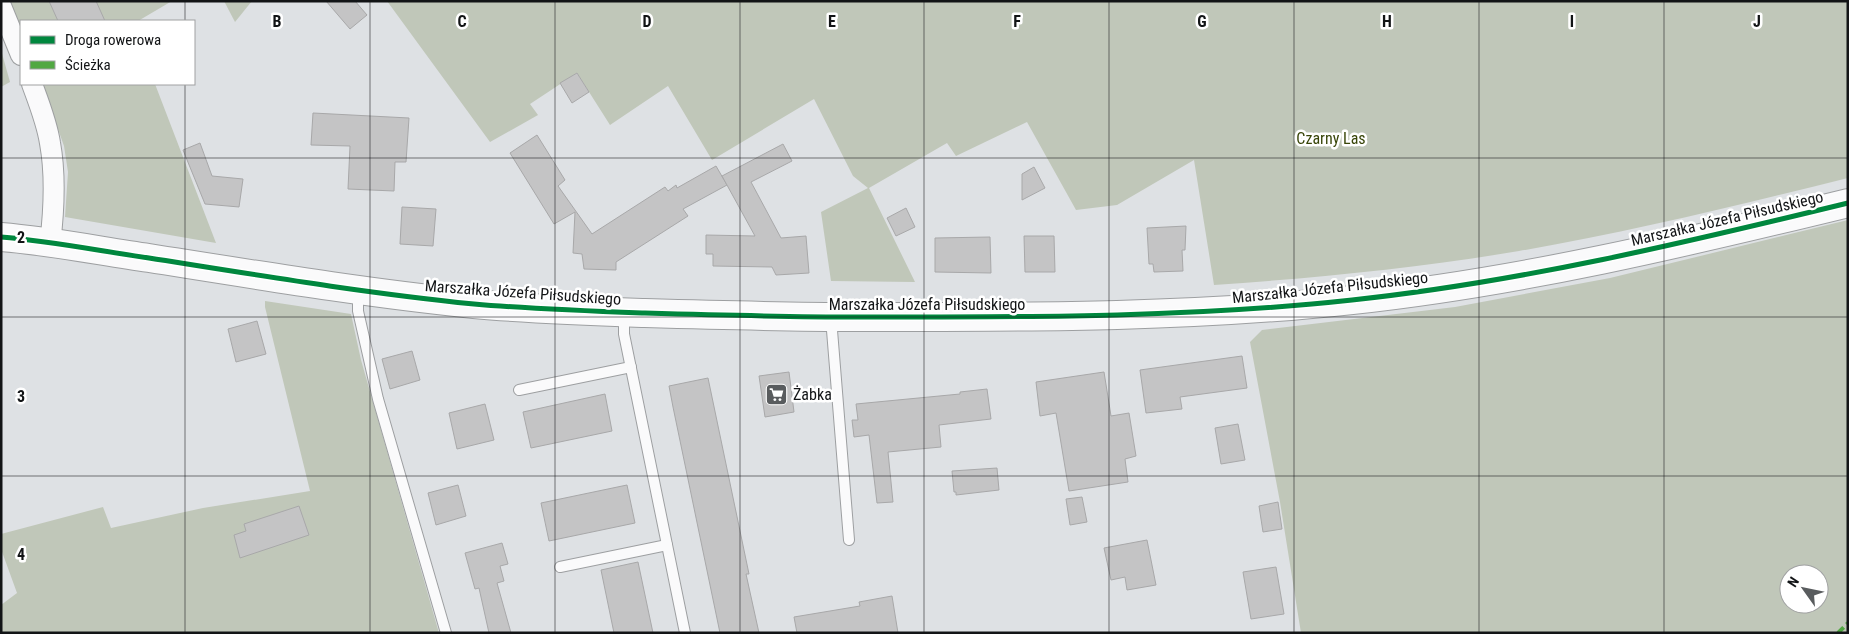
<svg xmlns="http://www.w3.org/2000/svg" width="1849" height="634" font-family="'Roboto Condensed',sans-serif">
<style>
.green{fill:#c0c7b9;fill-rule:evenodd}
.building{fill:#c4c4c5;stroke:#a8a8a9}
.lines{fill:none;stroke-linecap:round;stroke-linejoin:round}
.lane-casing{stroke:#9d9fa1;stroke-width:12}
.street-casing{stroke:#9d9fa1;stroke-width:22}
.secondary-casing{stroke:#9d9fa1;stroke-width:30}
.lane{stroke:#fafafb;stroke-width:10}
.street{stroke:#fafafb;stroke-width:20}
.secondary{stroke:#fafafb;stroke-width:28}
.quiet{stroke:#51a842;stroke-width:4;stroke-dasharray:8 4;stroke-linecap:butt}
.cycleway-casing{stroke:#fff;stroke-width:8}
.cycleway{stroke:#00873e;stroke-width:5}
.grid{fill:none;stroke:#121416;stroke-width:1;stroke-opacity:0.55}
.labels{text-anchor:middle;stroke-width:5;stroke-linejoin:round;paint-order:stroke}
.park-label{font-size:16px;fill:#384508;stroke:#fff}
.street-label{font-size:16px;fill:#121416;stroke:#fff}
.poi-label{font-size:16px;fill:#121416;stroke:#fff;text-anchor:start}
.grid-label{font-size:16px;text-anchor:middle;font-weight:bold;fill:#121416;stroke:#fff;stroke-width:5;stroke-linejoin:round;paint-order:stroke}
</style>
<rect width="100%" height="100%" fill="#dee1e4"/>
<g class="green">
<polygon points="10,1 172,1 138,21 21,21 21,37"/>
<polygon points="224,1 252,1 235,22"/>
<path d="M387 1H1848V178C1739 205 1630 232 1519 251 1418 268 1316 278 1214 285L1194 160 1117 205 1076 210 1027 122 956 156 947 143 869 188 915 282 831 281 821 212 868 188 853 176 814 99 712 160 668 86 610 125 577 73 530 104 538 115 490 142Z"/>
<polygon points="1,50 10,82 1,87"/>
<polygon points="42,84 155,84 216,243 65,217 68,172 64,146"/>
<path d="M1848 220V633H1301L1280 502 1250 342 1262 330 1455 307 1610 278ZM1789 574H1819V604H1789Z"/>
<polygon points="265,301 351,314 361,360 439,633 1,633 1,605 17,593 1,549 1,534 103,507 111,528 203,508 310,491 265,307"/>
</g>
<g class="building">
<polygon points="49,1 96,1 105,21 58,21"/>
<polygon points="326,1 355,1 367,15 350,29"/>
<polygon points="577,73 589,92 572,103 560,83"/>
<polygon points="313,113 409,118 406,162 395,162 394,191 348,189 350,146 311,145"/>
<polygon points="537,135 565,180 558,186 592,234 665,187 668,191 676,185 677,188 716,166 727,185 683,209 688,216 616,262 616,270 584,269 582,254 573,253 575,212 554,224 510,153"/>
<polygon points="200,143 212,176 243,179 239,207 205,204 183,150"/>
<polygon points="783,144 792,161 751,182 781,238 806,236 809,273 776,275 772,267 713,266 713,254 706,254 706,235 755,236 722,176"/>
<polygon points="1034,167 1045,188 1022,200 1022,174"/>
<polygon points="402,207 436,209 433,246 400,244"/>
<polygon points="906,208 915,227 896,236 887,218"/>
<polygon points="1186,226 1185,250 1182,250 1183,271 1154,272 1153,264 1149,264 1147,228"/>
<polygon points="1024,236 1054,236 1055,272 1025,272"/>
<polygon points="990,237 991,273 935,272 935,238"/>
<polygon points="257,321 266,354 236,362 228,329"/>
<polygon points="412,351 420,380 390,389 382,359"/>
<polygon points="1242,356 1247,388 1180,397 1182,409 1146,413 1140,370"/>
<polygon points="789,372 794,412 765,417 759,376"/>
<polygon points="1104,372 1111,416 1129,413 1136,456 1125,459 1128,482 1069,491 1056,413 1040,416 1036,382"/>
<polygon points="708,378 749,574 746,574 759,633 720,633 673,407 669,386"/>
<polygon points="987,389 991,419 939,425 941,447 888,452 893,502 877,503 869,435 854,437 852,420 858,420 856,404 960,394 960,392"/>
<polygon points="605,394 612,431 531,448 523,412"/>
<polygon points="485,404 494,440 457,449 449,413"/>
<polygon points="1238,424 1245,460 1221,464 1215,428"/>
<polygon points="997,468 999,490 956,495 956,492 954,492 952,471"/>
<polygon points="458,485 466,516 436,525 428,493"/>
<polygon points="627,485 635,523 549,541 541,503"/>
<polygon points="1082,497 1087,522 1070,525 1066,499"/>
<polygon points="1278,502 1282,529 1263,532 1259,506"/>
<polygon points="299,506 309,535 240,558 234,535 246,531 244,524"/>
<polygon points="1147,540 1156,585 1127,590 1125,577 1111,580 1104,548"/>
<polygon points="502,543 508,564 500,566 504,581 497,583 511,633 489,633 479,588 475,589 465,553"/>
<polygon points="638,562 653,633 614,633 601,570"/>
<polygon points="1276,567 1284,614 1251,619 1243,572"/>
<polygon points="892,596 898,633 797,633 794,617 860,606 859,602"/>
</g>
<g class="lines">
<defs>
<g id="lane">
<polyline points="358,291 358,311 378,399 446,633"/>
<polyline points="624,313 624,334 685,633"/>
<polyline points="831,318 849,540"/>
<polyline points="519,390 631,367"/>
<polyline points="560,567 667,545"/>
</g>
<g id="street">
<polyline points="1,6 21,55"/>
<path d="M32 84C39 103 47 123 50 143 56 176 54 211 50 244"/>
</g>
<path id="secondary" d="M1 237C51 241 100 251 149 258 257 275 365 293 474 304 530 309 586 311 642 313 714 315 785 317 857 317 1022 317 1188 318 1352 300 1520 282 1684 243 1848 203"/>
</defs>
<use href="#lane" class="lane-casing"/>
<use href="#street" class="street-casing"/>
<use href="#secondary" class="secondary-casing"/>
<use href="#lane" class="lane"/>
<use href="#street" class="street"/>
<use href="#secondary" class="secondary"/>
<polyline class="quiet" points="1838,633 1848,623"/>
<defs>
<path id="cycleway" d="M1 237C51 241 100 251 149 258 257 275 365 293 474 304 530 309 586 311 642 313 714 315 785 317 857 317 1022 317 1188 318 1352 300 1520 282 1684 243 1848 203"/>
</defs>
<use href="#cycleway" class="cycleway-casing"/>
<use href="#cycleway" class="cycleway"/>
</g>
<path class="grid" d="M185 1V21M370 1V633M555 1V633M740 1V633M924 1V633M1109 1V633M1294 1V633M1479 1V633M1664 1V633M185 84V633M1 158H1848M1 317H1848M1 476H1848"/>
<defs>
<symbol id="supermarket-square" viewBox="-11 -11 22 22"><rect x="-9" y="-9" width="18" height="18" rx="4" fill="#595c5e" stroke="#fff"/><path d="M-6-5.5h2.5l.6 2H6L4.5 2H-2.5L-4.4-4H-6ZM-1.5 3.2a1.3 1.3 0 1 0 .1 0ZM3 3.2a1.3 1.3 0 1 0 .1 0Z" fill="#fff"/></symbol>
</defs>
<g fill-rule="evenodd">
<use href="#supermarket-square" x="764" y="382" width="25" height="25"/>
</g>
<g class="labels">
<g class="park-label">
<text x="1331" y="144">Czarny Las</text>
</g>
<g class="street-label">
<text transform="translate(1727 218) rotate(-13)" y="6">Marszałka Józefa Piłsudskiego</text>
<text transform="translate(1330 287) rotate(-6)" y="6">Marszałka Józefa Piłsudskiego</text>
<text transform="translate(523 292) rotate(4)" y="6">Marszałka Józefa Piłsudskiego</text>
<text x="927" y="310">Marszałka Józefa Piłsudskiego</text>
</g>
<g class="poi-label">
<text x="793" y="400">Żabka</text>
</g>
</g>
<g class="grid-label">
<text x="277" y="27">B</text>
<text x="462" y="27">C</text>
<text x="647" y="27">D</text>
<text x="832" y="27">E</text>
<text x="1017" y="27">F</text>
<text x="1202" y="27">G</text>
<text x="1387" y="27">H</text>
<text x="1572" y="27">I</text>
<text x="1757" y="27">J</text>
<text x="21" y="243">2</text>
<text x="21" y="402">3</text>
<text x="21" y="560">4</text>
</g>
<rect width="1849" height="634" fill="none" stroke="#121416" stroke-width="5"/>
<rect x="20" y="20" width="175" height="65" fill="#ffffff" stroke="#a0a1a2"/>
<rect x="30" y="36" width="25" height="8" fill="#00873e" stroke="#a0a1a2"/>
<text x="65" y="45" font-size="15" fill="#121416">Droga rowerowa</text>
<rect x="30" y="61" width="25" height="8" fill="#51a842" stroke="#a0a1a2"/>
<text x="65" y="70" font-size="15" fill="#121416">Ścieżka</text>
<g transform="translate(1804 589) rotate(303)"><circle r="24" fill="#ffffff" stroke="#a0a1a2"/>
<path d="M0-4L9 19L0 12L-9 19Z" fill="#595c5e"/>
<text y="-8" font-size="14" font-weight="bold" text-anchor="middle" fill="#121416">N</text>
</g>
</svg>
